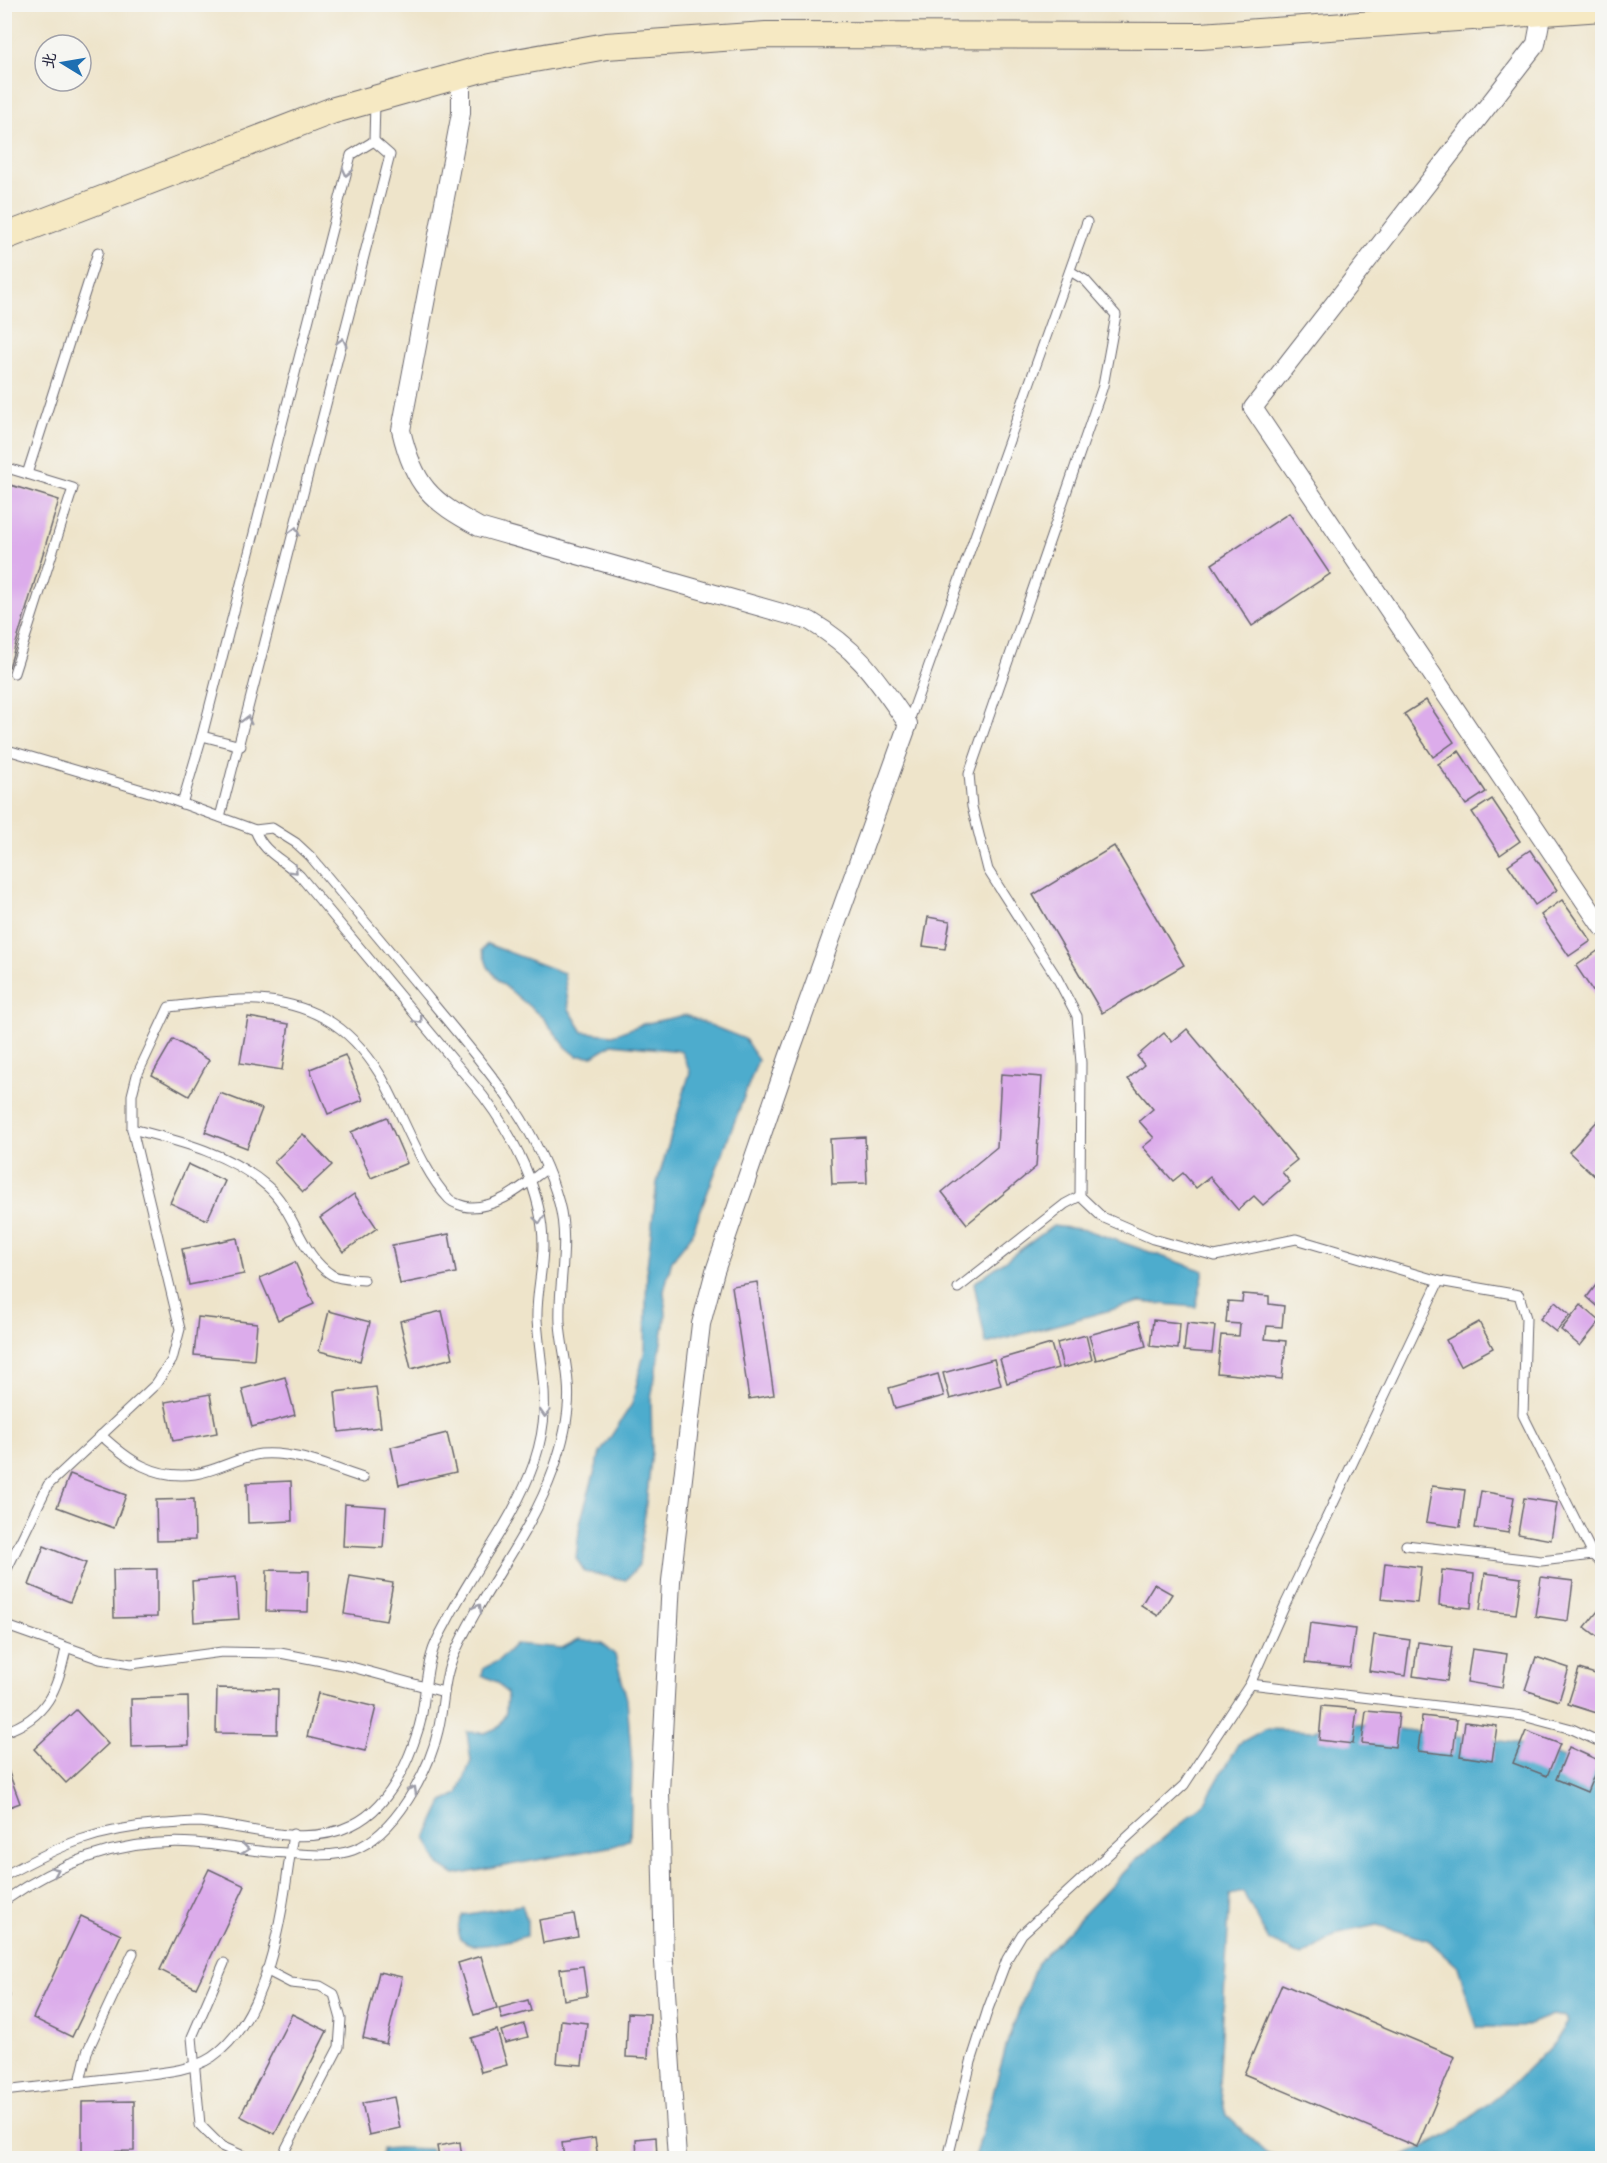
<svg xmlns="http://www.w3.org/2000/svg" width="1607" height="2163" font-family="Mynerve,'LXGW WenKai TC',sans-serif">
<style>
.water{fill:#4eaccd;stroke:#386784;stroke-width:1.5}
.building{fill:#dcaceb}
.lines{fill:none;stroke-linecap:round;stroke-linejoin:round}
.lane-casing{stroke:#69666d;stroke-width:11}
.street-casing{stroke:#69666d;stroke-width:20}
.secondary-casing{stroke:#69666d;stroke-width:28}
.lane{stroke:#fff;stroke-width:9}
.street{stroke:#fff;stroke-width:18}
.secondary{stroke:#f6e9c3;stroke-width:26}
.oneway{stroke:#9c9ca7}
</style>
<rect width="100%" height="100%" fill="#f6f6f2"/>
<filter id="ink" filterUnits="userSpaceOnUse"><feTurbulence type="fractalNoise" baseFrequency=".0167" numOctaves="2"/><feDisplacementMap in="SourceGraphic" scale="12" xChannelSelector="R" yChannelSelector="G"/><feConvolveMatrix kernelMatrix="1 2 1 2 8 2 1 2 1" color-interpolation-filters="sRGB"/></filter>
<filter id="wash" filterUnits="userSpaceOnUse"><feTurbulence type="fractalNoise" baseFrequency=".008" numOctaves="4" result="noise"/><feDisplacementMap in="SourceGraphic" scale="24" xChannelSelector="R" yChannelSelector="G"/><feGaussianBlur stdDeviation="1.35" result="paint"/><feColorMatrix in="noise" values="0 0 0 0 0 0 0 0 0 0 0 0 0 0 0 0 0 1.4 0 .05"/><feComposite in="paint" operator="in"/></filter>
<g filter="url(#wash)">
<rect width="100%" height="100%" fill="#eee4ca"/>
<g class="water">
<polygon points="487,944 564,973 569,1009 583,1032 613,1035 643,1024 685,1015 745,1039 758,1060 691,1236 672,1260 664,1291 666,1314 651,1399 652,1451 639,1565 626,1580 585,1572 576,1558 580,1523 600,1453 632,1404 645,1349 647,1267 657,1183 690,1072 681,1051 612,1044 593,1056 577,1056 566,1047 543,1018 499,981 488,967 482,950"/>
<polygon points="1053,1226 1087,1230 1204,1271 1196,1307 1140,1302 986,1344 974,1283"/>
<polygon points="579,1639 602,1643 615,1655 627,1699 632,1766 630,1839 614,1846 455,1875 439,1865 426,1838 443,1802 458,1794 471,1761 467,1732 485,1733 499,1727 506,1712 507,1693 497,1682 482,1675 484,1668 498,1661 515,1644 562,1648"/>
<polygon points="1337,1722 1509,1742 1541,1749 1602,1773 1602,2158 1400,2158 1448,2135 1513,2084 1556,2041 1568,2022 1565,2017 1552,2015 1522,2027 1477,2027 1458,1967 1428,1940 1377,1925 1339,1933 1302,1956 1269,1941 1243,1892 1230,1895 1219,2084 1226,2115 1268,2154 1280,2158 975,2158 1008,2040 1037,1963 1136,1860 1203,1806 1238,1744 1265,1729 1313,1731"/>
<path d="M522 1905 527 1920V1936C512 1939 467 1955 460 1937 457 1928 458 1922 463 1915Z"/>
<polygon points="398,2148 431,2149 432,2158 381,2158 383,2149"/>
</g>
<g id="blocks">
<g class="building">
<polygon points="4,483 59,500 9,667 4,666"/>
<polygon points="1289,513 1330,574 1252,626 1212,564"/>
<polygon points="1426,700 1454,742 1433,757 1404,714"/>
<polygon points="1459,751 1486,792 1466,805 1438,764"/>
<polygon points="1492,799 1520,841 1500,855 1472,812"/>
<polygon points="1114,846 1184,965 1102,1013 1033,895"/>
<polygon points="1530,850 1557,890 1535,905 1508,865"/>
<polygon points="1562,900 1591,941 1569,956 1541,915"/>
<polygon points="928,917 950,921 945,949 923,946"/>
<polygon points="1599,950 1602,956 1602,1005 1576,966"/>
<polygon points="248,1017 289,1024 282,1070 240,1063"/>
<polygon points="1187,1029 1297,1160 1282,1172 1290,1182 1263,1205 1254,1196 1238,1210 1210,1177 1196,1188 1183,1173 1173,1181 1143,1147 1154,1138 1139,1121 1153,1109 1128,1079 1144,1065 1137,1056 1164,1033 1172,1042"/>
<polygon points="173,1039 209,1060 189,1096 152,1075"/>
<polygon points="345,1055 363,1100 328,1114 310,1069"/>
<polygon points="1001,1074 1042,1077 1036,1167 967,1224 942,1192 997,1147"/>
<polygon points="220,1093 262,1109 247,1148 205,1132"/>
<polygon points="1602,1116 1602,1183 1569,1152"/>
<polygon points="387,1117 407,1163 371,1178 351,1132"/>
<polygon points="303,1134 332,1165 303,1192 274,1162"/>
<polygon points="865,1137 867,1183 832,1184 830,1139"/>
<polygon points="188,1164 225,1181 207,1220 170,1203"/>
<polygon points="354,1194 377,1228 343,1252 320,1218"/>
<polygon points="449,1234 456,1273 400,1284 392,1245"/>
<polygon points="237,1238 244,1274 189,1285 182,1249"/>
<polygon points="295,1262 314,1304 278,1320 260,1278"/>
<polygon points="1602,1277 1602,1310 1587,1297"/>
<polygon points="757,1282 774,1395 749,1399 732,1286"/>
<polygon points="1243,1294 1269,1296 1269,1304 1284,1306 1282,1327 1267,1326 1265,1339 1286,1341 1282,1379 1217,1373 1221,1335 1239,1336 1240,1324 1226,1323 1228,1301 1242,1302"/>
<polygon points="1555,1302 1570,1315 1556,1332 1540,1319"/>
<polygon points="1581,1305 1600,1321 1580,1346 1561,1330"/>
<polygon points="329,1311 370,1322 360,1361 319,1351"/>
<polygon points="442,1311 453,1358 411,1369 400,1321"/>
<polygon points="198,1317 257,1323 254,1360 194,1355"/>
<polygon points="1153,1320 1180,1323 1178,1349 1150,1346"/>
<polygon points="1139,1321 1146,1346 1096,1360 1089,1335"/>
<polygon points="1479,1322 1493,1348 1460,1366 1446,1340"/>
<polygon points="1187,1323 1215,1326 1212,1353 1184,1351"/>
<polygon points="1086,1335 1092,1360 1063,1368 1057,1343"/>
<polygon points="1051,1344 1058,1368 1007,1383 1000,1359"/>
<polygon points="994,1359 1001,1385 950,1399 943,1373"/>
<polygon points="938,1374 944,1396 895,1409 889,1388"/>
<polygon points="285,1377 295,1415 252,1427 242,1389"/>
<polygon points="376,1387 381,1427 339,1432 335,1392"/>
<polygon points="210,1394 217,1433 173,1441 165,1402"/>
<polygon points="447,1433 456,1472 399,1485 391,1447"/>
<polygon points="70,1474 126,1495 114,1528 57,1507"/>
<polygon points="291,1481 292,1521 248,1523 247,1483"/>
<polygon points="1432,1486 1465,1490 1460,1527 1426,1522"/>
<polygon points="1481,1491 1514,1497 1508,1533 1475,1528"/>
<polygon points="1524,1498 1557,1503 1551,1540 1518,1534"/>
<polygon points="194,1499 195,1540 157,1541 156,1500"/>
<polygon points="345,1504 386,1507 383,1548 343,1546"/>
<polygon points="44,1546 86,1563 70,1602 29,1585"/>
<polygon points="1385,1563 1421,1567 1417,1603 1381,1599"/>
<polygon points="157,1569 157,1617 114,1618 113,1570"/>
<polygon points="267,1570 309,1571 308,1612 266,1611"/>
<polygon points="1442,1570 1474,1574 1471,1608 1439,1605"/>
<polygon points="1485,1573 1521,1578 1516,1614 1480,1610"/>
<polygon points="350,1576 393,1583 386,1621 344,1614"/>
<polygon points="236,1577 239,1619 194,1622 192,1581"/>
<polygon points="1541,1577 1573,1581 1568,1621 1535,1616"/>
<polygon points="1154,1584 1172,1594 1158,1616 1141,1605"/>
<polygon points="1602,1606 1602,1640 1585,1627"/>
<polygon points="1310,1623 1355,1629 1350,1668 1305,1663"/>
<polygon points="1374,1635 1410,1640 1405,1676 1369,1671"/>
<polygon points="1418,1642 1452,1647 1447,1681 1413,1676"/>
<polygon points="1472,1649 1507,1654 1502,1688 1467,1682"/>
<polygon points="1536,1657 1569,1668 1559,1701 1525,1690"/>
<polygon points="1579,1669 1602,1676 1602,1705 1600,1714 1568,1704"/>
<polygon points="217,1688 278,1689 277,1734 216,1733"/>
<polygon points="318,1693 376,1707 365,1751 307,1737"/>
<polygon points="188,1697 189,1745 132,1747 131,1699"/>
<polygon points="1322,1706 1357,1709 1353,1744 1319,1740"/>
<polygon points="76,1710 108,1744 66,1783 34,1749"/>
<polygon points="1366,1711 1399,1714 1395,1747 1362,1743"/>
<polygon points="1422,1716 1457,1720 1453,1755 1418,1751"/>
<polygon points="1465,1722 1497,1726 1492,1761 1460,1756"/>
<polygon points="1526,1731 1560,1744 1547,1776 1513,1763"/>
<polygon points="1569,1747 1600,1761 1587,1792 1556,1779"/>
<polygon points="4,1759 20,1803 4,1809"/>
<polygon points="209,1869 245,1886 196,1988 160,1970"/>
<polygon points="574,1914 578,1937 543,1943 539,1920"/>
<polygon points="81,1916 121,1935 72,2037 33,2018"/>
<polygon points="481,1956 497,2008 474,2015 458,1963"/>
<polygon points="583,1966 587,1996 564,2000 560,1969"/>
<polygon points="379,1972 402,1977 386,2044 363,2038"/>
<polygon points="1282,1984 1455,2057 1417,2147 1244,2074"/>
<polygon points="528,2000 531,2011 502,2019 499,2008"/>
<polygon points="628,2013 650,2014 648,2058 626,2057"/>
<polygon points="292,2014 327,2031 275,2134 240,2116"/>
<polygon points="561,2020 587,2023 582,2065 557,2063"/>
<polygon points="524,2024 528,2037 505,2043 501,2031"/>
<polygon points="497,2030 507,2065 481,2072 471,2038"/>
<polygon points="394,2097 400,2128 369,2135 362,2103"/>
<polygon points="134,2101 134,2151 82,2152 82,2102"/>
<polygon points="656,2137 657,2158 637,2158 636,2139"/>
<polygon points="595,2138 598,2158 564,2158 562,2143"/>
<polygon points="460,2142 462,2158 439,2158 437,2146"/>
</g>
</g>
</g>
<g filter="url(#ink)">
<use href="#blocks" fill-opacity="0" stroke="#69666d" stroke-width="1.5"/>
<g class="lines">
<defs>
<g id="lane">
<polyline points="374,141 375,102"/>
<polyline points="1070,271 1085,280 1116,315 1103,386 969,774 972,807 988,870 1057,978 1077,1016 1081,1063 1080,1196 1102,1217 1153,1239 1215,1256 1296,1239 1439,1281 1519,1295 1526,1318 1523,1415 1593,1555 1602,1564"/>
<polyline points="4,467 73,488 14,673"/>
<polyline points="27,474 98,252"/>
<polyline points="908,724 1087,222"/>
<polyline points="202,736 241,746"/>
<path d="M4 749 156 794 255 830 272 828 296 843 310 856C350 904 391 952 431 1001 481 1062 538 1124 559 1203 570 1244 558 1282 560 1323 561 1343 567 1363 568 1383 571 1413 563 1443 553 1471 529 1538 481 1592 453 1657 443 1680 444 1706 438 1731 429 1771 395 1835 353 1850 328 1859 296 1853 270 1852 245 1850 220 1845 195 1843 126 1838 61 1861 4 1901"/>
<polyline points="182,804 202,736 351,155 374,141 390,155 220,817"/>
<path d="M132 1129C179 1141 229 1153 267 1186 295 1210 300 1255 332 1275 340 1280 355 1279 364 1280"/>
<polyline points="958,1288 1065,1204 1080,1196"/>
<path d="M101 1435C128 1460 155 1480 195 1474 217 1471 238 1457 261 1454 295 1451 332 1468 363 1478"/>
<polyline points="1406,1545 1541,1561 1593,1555"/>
<path d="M4 1575 48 1485 156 1384 172 1360 180 1329 132 1129V1095L137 1075 169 1007C225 1001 272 990 324 1018 348 1031 367 1053 381 1076 402 1112 421 1170 449 1199 453 1203 464 1207 470 1207 499 1208 524 1185 546 1169"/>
<polyline points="4,1625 100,1659 131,1664 222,1652 280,1653 348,1666 444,1692"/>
<polyline points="1250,1684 1523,1716 1572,1729 1602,1743"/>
<path d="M4 1732C47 1718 58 1689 66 1648"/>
<path d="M4 1876C62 1844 97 1829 163 1824 174 1824 186 1822 198 1822 248 1826 304 1849 352 1825 388 1808 408 1764 419 1727 426 1703 424 1677 432 1653 435 1642 442 1631 447 1621 474 1568 514 1520 534 1463 553 1406 541 1376 537 1320 536 1294 543 1271 543 1245 543 1192 514 1137 483 1096L300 876C282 858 264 854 255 830"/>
<polyline points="224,1963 192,2037 200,2125 221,2146 248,2158"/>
<polyline points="266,1970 291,1983 320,1986 334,1994 341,2019 339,2047 281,2158"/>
<polyline points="4,1998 5,1996"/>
<polyline points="80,2082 87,2052 133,1953"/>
<path d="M4 2091C44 2086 83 2082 123 2077 150 2073 188 2073 212 2057 273 2015 283 1902 293 1834"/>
<polyline points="948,2158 971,2062 988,2009 1007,1959 1022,1934 1184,1785 1250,1684 1285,1605 1439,1281"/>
</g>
<g id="street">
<polyline points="1542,12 1536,44 1253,408 1602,927"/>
<path d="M461 75V113L401 430C414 486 431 501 479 527L810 621C859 650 876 678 908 724L788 1058 715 1271 701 1324 671 1581 660 1792 664 1962 677 2158"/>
</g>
<polyline id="secondary" points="4,237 331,111 489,67 606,46 766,35 1201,36 1602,8"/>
</defs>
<use href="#lane" class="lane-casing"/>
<use href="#street" class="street-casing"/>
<use href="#secondary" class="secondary-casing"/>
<use href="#lane" class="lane"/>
<use href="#street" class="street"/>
<use href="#secondary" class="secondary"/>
</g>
<defs><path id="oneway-chevron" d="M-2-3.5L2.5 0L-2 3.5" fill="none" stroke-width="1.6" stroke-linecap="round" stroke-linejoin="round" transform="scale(1.5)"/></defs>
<g class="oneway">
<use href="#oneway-chevron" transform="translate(347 172) rotate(104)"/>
<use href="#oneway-chevron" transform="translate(342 342) rotate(-76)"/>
<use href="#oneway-chevron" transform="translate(295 531) rotate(-76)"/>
<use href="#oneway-chevron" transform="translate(247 720) rotate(-76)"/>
<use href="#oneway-chevron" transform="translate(294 870) rotate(45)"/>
<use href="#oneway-chevron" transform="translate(419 1020) rotate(50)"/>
<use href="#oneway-chevron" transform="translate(539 1220) rotate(82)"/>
<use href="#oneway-chevron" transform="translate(545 1413) rotate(93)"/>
<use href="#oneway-chevron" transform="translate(478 1608) rotate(-60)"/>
<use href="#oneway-chevron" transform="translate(413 1790) rotate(-60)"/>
<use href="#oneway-chevron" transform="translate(245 1849) rotate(7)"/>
<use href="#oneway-chevron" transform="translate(55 1871) rotate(-24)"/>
</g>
</g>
<rect width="1607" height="2163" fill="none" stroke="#f6f6f2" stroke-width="24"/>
<g transform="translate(63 63) rotate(281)"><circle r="28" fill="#f6f6f2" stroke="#a1a1a9" stroke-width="1.5"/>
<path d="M0-4.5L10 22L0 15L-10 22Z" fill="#1f6fb2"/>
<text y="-9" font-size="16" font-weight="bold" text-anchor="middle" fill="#22223b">北</text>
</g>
</svg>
